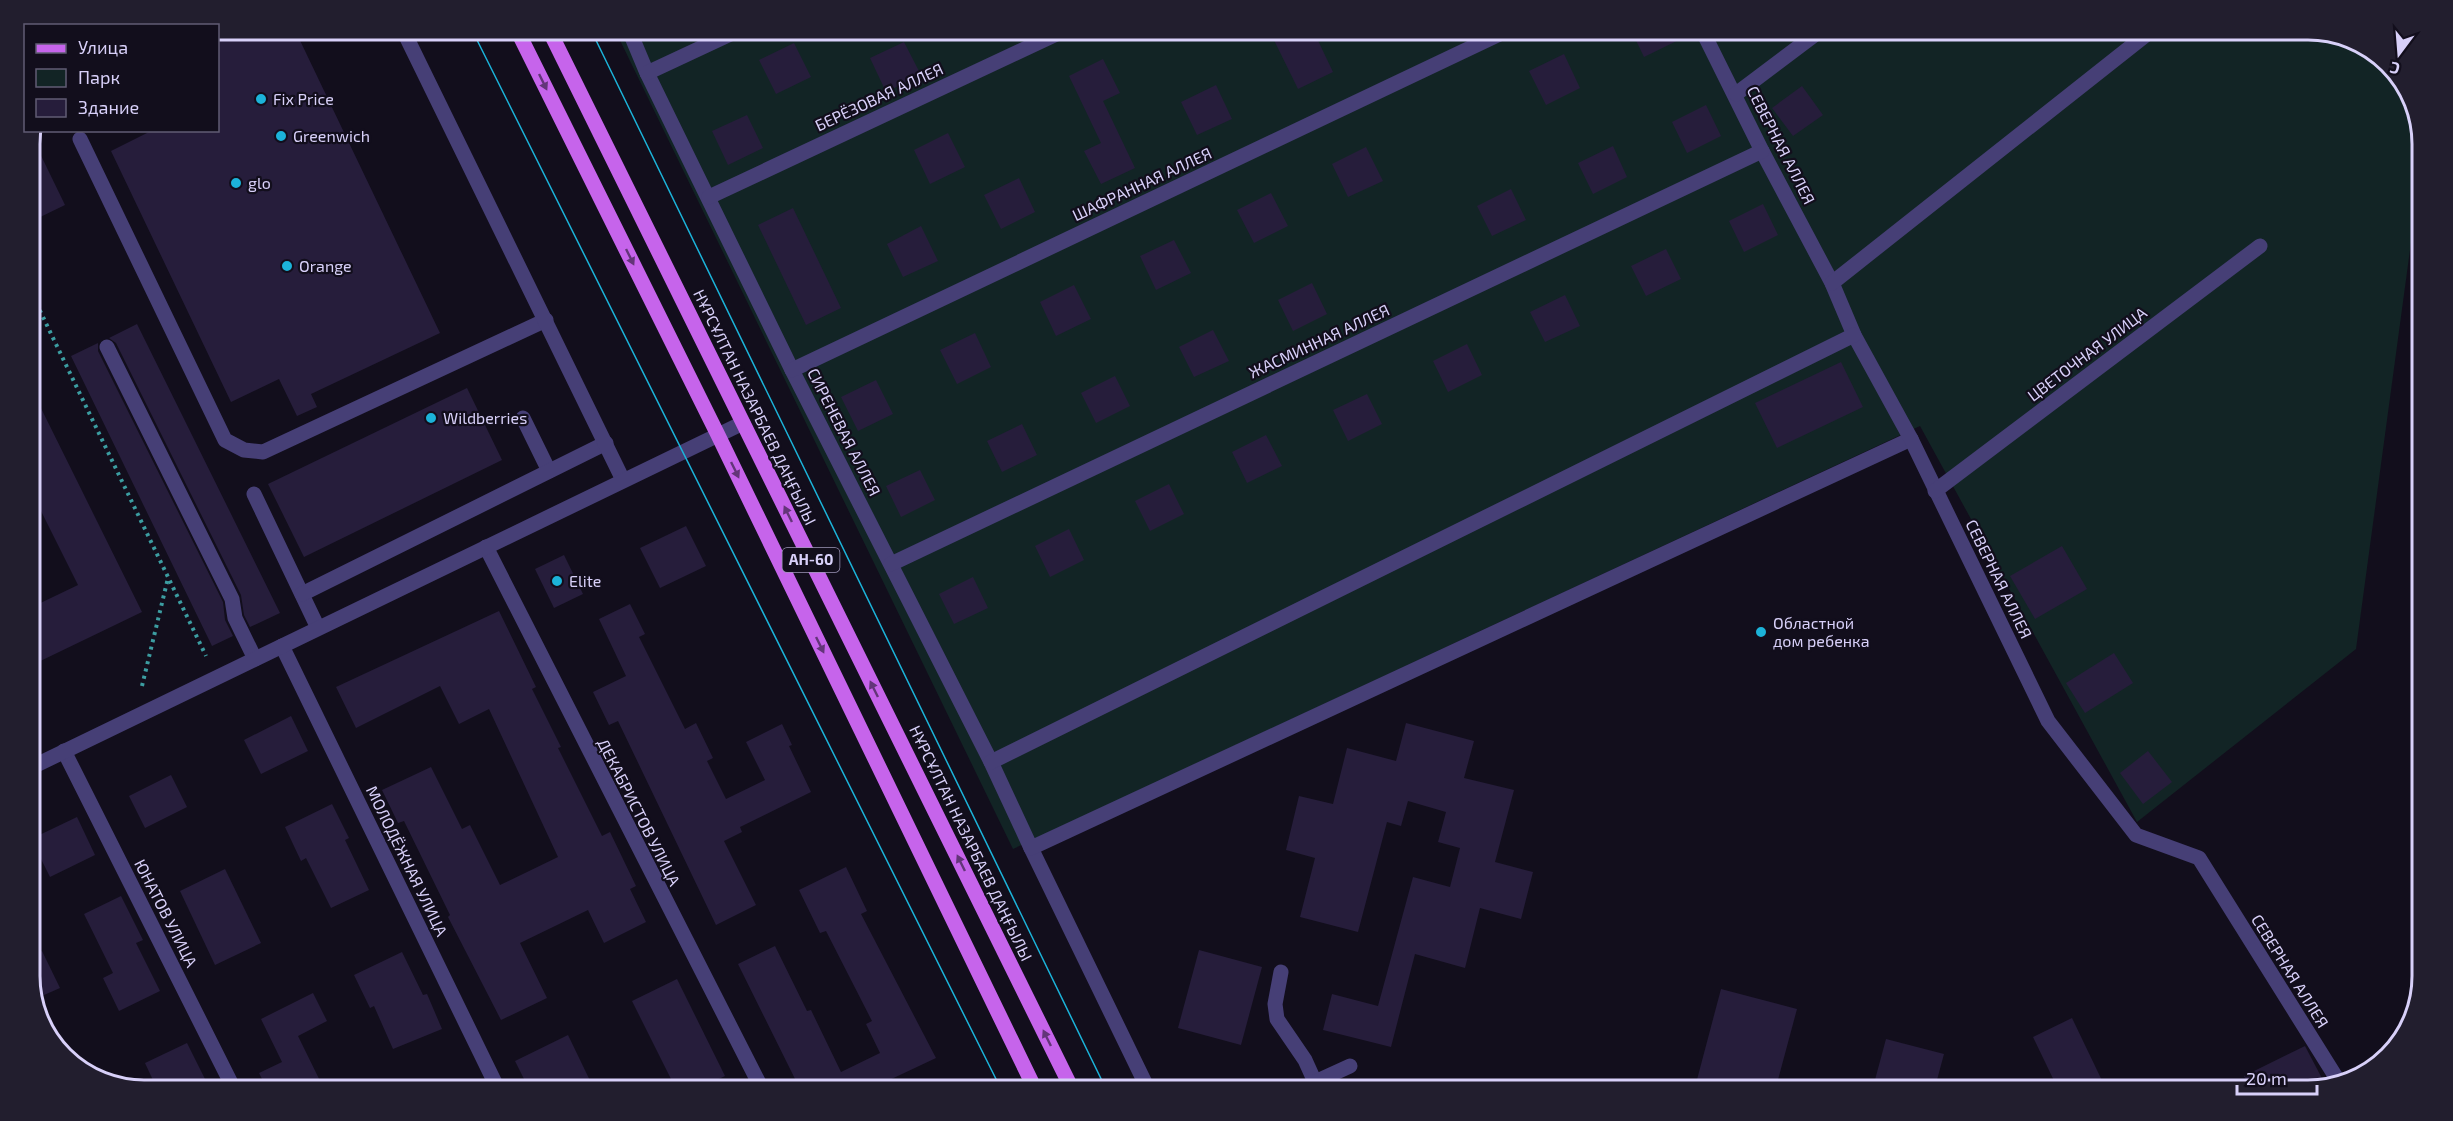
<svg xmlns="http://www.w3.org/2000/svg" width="2453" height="1121" font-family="'Exo 2',sans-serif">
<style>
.green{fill:#122425}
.building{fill:#261d3b}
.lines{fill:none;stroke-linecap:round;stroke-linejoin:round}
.path{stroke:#3c9da1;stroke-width:4;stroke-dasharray:3 4.5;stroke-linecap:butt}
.service{stroke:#463f76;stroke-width:15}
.minor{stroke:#463f76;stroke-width:15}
.tertiary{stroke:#463f76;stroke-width:15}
.primary{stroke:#c664eb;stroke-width:15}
.tram{stroke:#1cb3d9;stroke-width:1.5}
.oneway{fill:#633579}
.poi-dot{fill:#1cb3d9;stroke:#120e1c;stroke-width:2}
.labels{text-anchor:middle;stroke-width:4.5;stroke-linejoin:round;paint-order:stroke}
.shield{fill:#120e1c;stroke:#9d96b7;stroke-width:1.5}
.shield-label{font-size:15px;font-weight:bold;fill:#d8d0f9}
.street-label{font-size:16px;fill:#d8d0f9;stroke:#120e1c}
.poi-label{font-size:16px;fill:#d8d0f9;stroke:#120e1c;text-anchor:start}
.rim{fill:none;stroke:#d8d0f9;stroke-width:3}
</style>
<rect width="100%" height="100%" fill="#120e1c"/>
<polygon class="green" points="615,30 2308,30 2353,39 2404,81 2423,137 2423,154 2356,649 2137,822 1920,426 1013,849"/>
<g class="building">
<polygon points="218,30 295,30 440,333 311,394 317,407 297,416 279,379 231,402 111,151 153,130 218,130"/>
<polygon points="1269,30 1313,30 1333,72 1298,89"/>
<polygon points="1631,30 1692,30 1693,33 1644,57"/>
<polygon points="904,42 921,75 886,92 870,58"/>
<polygon points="794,43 811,77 776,94 759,60"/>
<polygon points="1564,54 1580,88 1546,105 1529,71"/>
<polygon points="1103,59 1120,93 1103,101 1135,168 1101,184 1084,151 1101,143 1069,76"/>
<polygon points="1216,85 1232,119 1197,135 1181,102"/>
<polygon points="1802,86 1823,115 1793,136 1772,108"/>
<polygon points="1706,105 1721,136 1687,153 1672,122"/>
<polygon points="747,115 763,148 728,165 712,131"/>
<polygon points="948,133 965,167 930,184 914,150"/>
<polygon points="31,135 65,205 30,222 30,137"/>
<polygon points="1613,146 1627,177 1593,194 1578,163"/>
<polygon points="1366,147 1383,181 1348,197 1332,164"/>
<polygon points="1019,178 1035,212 1001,229 984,195"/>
<polygon points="1511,189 1526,220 1492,236 1477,206"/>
<polygon points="1271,193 1288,226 1254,243 1237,210"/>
<polygon points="1763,204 1778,235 1744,252 1729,221"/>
<polygon points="793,208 841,308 806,325 758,225"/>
<polygon points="921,226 938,261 903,277 887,244"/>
<polygon points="1174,240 1191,273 1156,290 1140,256"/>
<polygon points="1666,249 1681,279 1646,296 1631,266"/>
<polygon points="1312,283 1327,314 1293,331 1278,300"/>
<polygon points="1074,285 1091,319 1056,336 1040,302"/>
<polygon points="1565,295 1580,326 1545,342 1530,312"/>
<polygon points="137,324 280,613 250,627 244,615 241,595 116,343 109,338"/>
<polygon points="1213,330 1229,361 1194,377 1179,347"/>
<polygon points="975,333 991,367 957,384 940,350"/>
<polygon points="98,343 98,351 223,602 225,620 233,636 212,646 71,356"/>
<polygon points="1467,344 1482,375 1448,392 1433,361"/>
<polygon points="1841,362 1863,407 1777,448 1755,403"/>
<polygon points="1115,376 1130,406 1096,423 1081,393"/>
<polygon points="876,380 893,414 858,431 841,397"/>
<polygon points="30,386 142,612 30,666 30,608 78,585 30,489"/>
<polygon points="467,388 502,460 304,557 268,484"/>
<polygon points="1367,394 1382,424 1348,441 1333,410"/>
<polygon points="1022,424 1037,455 1002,472 987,441"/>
<polygon points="1266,435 1282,466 1247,483 1232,452"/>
<polygon points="920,470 935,500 901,517 886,486"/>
<polygon points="1169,484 1184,514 1150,531 1135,501"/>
<polygon points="686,526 706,566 660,588 640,548"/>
<polygon points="1069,529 1084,560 1050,577 1035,546"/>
<polygon points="2062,546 2087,589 2035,619 2010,576"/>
<polygon points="564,555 583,594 554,608 535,569"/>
<polygon points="973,577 988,608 954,624 939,594"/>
<polygon points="630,604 645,634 639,637 685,729 696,723 713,758 707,761 726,799 765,780 746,742 782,724 792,745 789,746 811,792 740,827 742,832 724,841 756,905 716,925 618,721 609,725 593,692 626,676 599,619"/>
<polygon points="499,611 536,687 532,689 561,747 558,748 602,836 610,832 636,886 630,889 646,922 604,943 588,910 520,943 547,998 501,1020 448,917 450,915 404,821 398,823 382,790 431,767 462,829 470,825 500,885 558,857 489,709 459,724 440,686 356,728 336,687"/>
<polygon points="2114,653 2133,683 2085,713 2066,683"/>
<polygon points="291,716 308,751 261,774 244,740"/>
<polygon points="1406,723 1474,741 1464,778 1514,790 1495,862 1533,872 1521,919 1480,908 1465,968 1415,954 1391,1047 1323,1030 1332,994 1378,1006 1413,877 1450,887 1460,848 1438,842 1446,812 1408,801 1401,826 1387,822 1358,932 1300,917 1315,858 1286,850 1299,796 1333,804 1347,748 1396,761"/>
<polygon points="2148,751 2172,782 2143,804 2120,773"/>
<polygon points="171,775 187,807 145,828 129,796"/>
<polygon points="332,804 349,838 345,840 369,890 331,908 306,858 301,861 285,827"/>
<polygon points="77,817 95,855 50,877 31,839"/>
<polygon points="846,867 867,911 861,914 936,1058 866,1091 801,1091 738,964 775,946 807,1011 811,1010 841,1072 880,1053 866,1024 872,1021 826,931 820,933 799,890"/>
<polygon points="225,869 261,943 215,965 180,891"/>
<polygon points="121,896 143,940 136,943 160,991 119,1011 103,978 113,973 84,914"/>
<polygon points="1199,950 1262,967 1241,1045 1178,1028"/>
<polygon points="42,951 60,988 35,999 30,984 30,956"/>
<polygon points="402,952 423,995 427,994 442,1029 393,1049 374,1006 370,1008 354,975"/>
<polygon points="677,979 725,1076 694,1091 677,1091 632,1001"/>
<polygon points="1721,989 1797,1009 1775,1091 1694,1091"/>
<polygon points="313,993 327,1021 298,1036 325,1091 268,1091 259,1073 282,1062 261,1019"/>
<polygon points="2072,1018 2107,1091 2059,1091 2033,1037"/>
<polygon points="568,1035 595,1091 530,1091 515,1061"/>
<polygon points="1886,1039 1944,1054 1934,1091 1872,1091"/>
<polygon points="187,1043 211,1091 158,1091 145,1063"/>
<polygon points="2305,1046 2326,1086 2309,1091 2252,1091 2244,1076"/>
</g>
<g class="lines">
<g class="path">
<polyline points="30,290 206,656"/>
<polyline points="142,686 168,578"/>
</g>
<g class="service">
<polyline points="80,139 225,440 244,450 263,452 546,320"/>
<polyline points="107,347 232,599 235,618 255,659"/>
<polyline points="523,418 549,471"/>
<polyline points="254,494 318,628"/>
<polyline points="302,594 606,443"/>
<polyline points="1031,848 1149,1091"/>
<polyline points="1281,972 1275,1004 1277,1019 1305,1060 1319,1091"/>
<polyline points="1315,1082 1350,1066"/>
</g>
<g class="minor">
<polyline points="403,30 623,480"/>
<polyline points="629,30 647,73 792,370 991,762 1031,848 1911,439"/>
<polyline points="1702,30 1762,151 1832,283 1854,335 1911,439 2048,721 2136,835 2199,858 2339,1082"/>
<polyline points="647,73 739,30"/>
<polyline points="1736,94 1821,30"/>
<polyline points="709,197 1065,30"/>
<polyline points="1832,283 2152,30"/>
<polyline points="792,370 1508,30"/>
<polyline points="1935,491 2260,246"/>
<polyline points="486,547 763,1091"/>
<polyline points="891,564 1762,151"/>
<polyline points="282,646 499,1091"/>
<polyline points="64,751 235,1091"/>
<polyline points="991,762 1854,335"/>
</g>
<polyline class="tertiary" points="30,768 743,423"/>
<g class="primary">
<polyline points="517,30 718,435 1036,1091"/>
<polyline points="549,30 1073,1091"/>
</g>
<g class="tram">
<polyline points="472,30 1002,1091"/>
<polyline points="591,30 1107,1091"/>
</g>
</g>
<defs><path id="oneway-solid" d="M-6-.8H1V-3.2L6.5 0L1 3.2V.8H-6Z" transform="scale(1.5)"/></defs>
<g class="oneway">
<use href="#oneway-solid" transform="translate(543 82) rotate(64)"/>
<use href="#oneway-solid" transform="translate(630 257) rotate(64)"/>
<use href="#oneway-solid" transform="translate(735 470) rotate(64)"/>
<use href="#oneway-solid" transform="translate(788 514) rotate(-116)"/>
<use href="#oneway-solid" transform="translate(820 645) rotate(64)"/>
<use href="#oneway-solid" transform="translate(874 689) rotate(-116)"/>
<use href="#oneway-solid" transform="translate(961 863) rotate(-116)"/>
<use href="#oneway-solid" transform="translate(1047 1038) rotate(-116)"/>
</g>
<g class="poi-dot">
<circle cx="261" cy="99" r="6"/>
<circle cx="281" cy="136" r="6"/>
<circle cx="236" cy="183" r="6"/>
<circle cx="287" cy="266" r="6"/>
<circle cx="431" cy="418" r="6"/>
<circle cx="557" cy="581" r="6"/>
<circle cx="1761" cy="632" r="6"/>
</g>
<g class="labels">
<rect class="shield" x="782.5" y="548" width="57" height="24" rx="4.5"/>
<g class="shield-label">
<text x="811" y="565">АН-60</text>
</g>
<g class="street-label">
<text transform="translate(879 97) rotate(-25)" y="6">БЕРЁЗОВАЯ АЛЛЕЯ</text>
<text transform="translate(1781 145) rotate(63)" y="6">СЕВЕРНАЯ АЛЛЕЯ</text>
<text transform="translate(1142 184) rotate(-25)" y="6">ШАФРАННАЯ АЛЛЕЯ</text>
<text transform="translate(1319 341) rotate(-25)" y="6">ЖАСМИННАЯ АЛЛЕЯ</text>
<text transform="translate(2087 354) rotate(-37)" y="6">ЦВЕТОЧНАЯ УЛИЦА</text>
<text transform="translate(755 407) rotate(64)" y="6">НҰРСҰЛТАН НАЗАРБАЕВ ДАҢҒЫЛЫ</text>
<text transform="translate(844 432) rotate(63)" y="6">СИРЕНЕВАЯ АЛЛЕЯ</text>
<text transform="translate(1999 579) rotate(64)" y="6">СЕВЕРНАЯ АЛЛЕЯ</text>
<text transform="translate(639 812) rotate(63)" y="6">ДЕКАБРИСТОВ УЛИЦА</text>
<text transform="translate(971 843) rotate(64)" y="6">НҰРСҰЛТАН НАЗАРБАЕВ ДАҢҒЫЛЫ</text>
<text transform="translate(407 861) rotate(64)" y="6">МОЛОДЁЖНАЯ УЛИЦА</text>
<text transform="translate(166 913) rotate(63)" y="6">ЮНАТОВ УЛИЦА</text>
<text transform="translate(2290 971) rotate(58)" y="6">СЕВЕРНАЯ АЛЛЕЯ</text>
</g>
<g class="poi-label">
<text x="273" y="105">Fix Price</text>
<text x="293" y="142">Greenwich</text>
<text x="248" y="189">glo</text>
<text x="299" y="272">Orange</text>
<text x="443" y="424">Wildberries</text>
<text x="569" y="587">Elite</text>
<text x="1773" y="629">Областной<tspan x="1773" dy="18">дом ребенка</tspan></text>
</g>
</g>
<path d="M0 0H2453V1121H0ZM144 40H2308A104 104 0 0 1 2412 144V976A104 104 0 0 1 2308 1080H144A104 104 0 0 1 40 976V144A104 104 0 0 1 144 40Z" fill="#221e2e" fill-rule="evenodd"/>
<path class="rim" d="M144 40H2308A104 104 0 0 1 2412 144V976A104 104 0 0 1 2308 1080H144A104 104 0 0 1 40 976V144A104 104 0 0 1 144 40Z"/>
<rect x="24" y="24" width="195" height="108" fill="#120e1c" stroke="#615c74" stroke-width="1.5"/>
<rect x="36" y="44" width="30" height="9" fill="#c664eb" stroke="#615c74" stroke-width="1.5"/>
<text x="78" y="54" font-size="18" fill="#d8d0f9">Улица</text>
<rect x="36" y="69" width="30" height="18" fill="#122425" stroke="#615c74" stroke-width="1.5"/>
<text x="78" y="84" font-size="18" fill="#d8d0f9">Парк</text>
<rect x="36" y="99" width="30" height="18" fill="#261d3b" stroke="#615c74" stroke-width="1.5"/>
<text x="78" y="114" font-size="18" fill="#d8d0f9">Здание</text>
<g transform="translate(2399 54) rotate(196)" stroke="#120e1c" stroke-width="4.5" paint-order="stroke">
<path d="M0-4.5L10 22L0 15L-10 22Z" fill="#d8d0f9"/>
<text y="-9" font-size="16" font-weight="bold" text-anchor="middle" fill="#d8d0f9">С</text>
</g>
<path d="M2237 1085v9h80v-9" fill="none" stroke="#d8d0f9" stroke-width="3"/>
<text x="2246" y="1085" font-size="18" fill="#d8d0f9" stroke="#120e1c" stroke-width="4.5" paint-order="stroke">20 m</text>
</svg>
